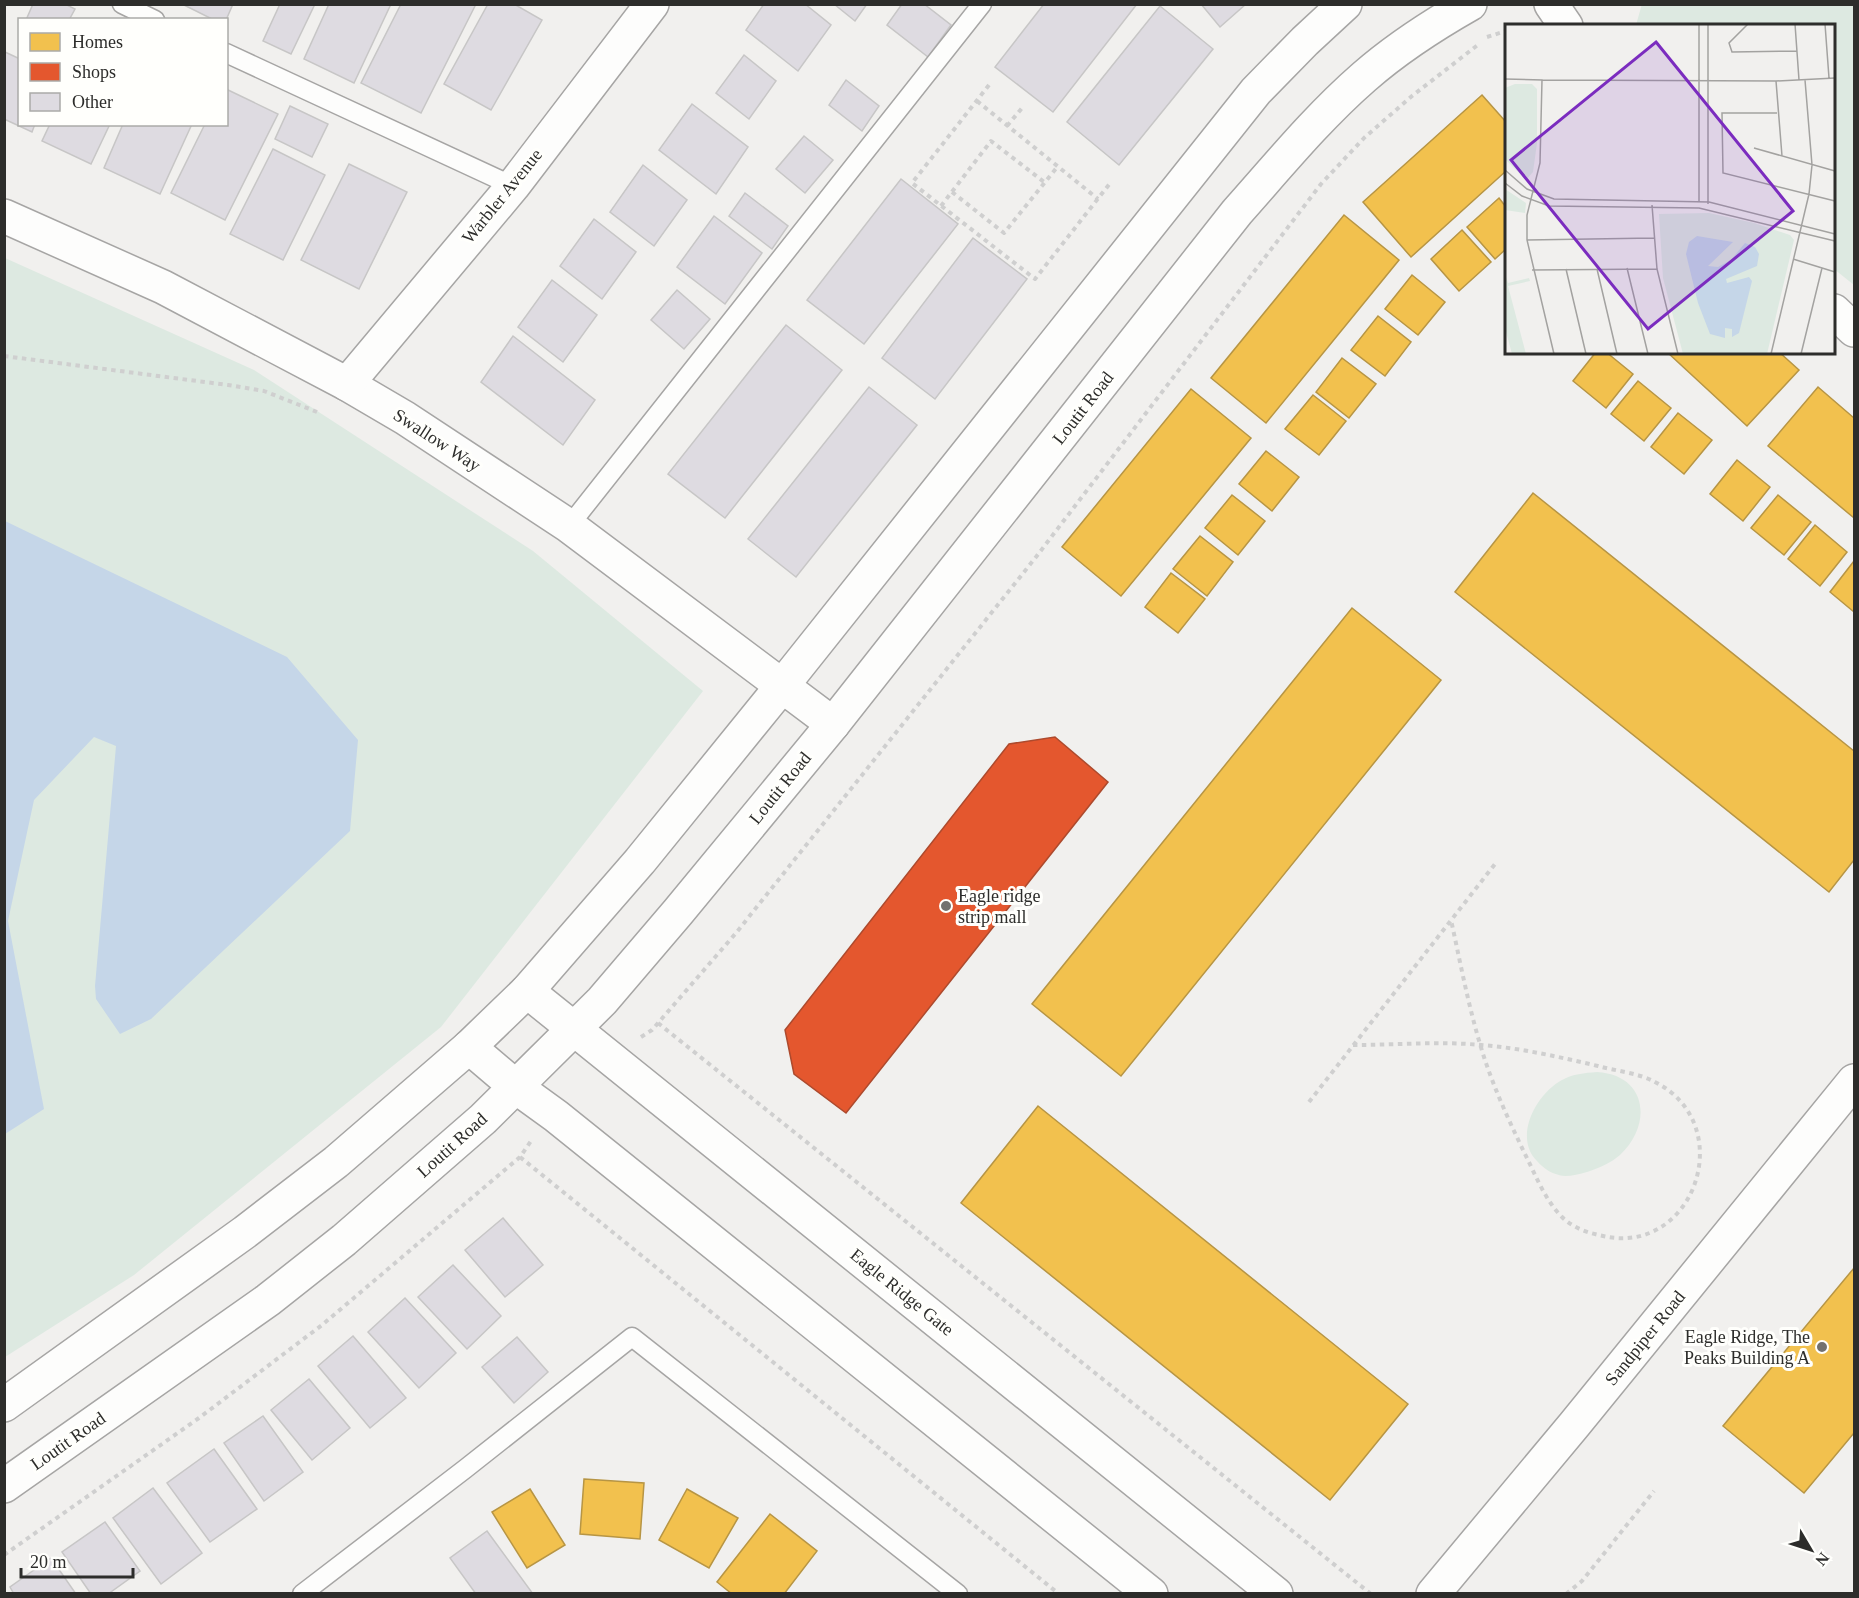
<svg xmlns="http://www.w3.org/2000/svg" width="1859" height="1598" font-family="'Times New Roman',serif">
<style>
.green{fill:#dde9e1}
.water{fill:#c5d6e8}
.homes{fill:#f2c14e;stroke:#b79544;stroke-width:1.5}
.shops{fill:#e4572e;stroke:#ad4a2d;stroke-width:1.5}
.building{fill:#dedbe1;stroke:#c7c6c6;stroke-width:1.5}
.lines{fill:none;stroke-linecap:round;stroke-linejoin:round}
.service-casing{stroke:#a6a5a4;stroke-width:21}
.minor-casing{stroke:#a6a5a4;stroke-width:36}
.tertiary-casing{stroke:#a6a5a4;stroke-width:36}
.path{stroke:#cfcfcf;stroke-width:4;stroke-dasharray:4.5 4.5;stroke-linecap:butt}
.service{stroke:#fdfdfc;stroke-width:18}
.minor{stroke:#fdfdfc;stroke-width:33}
.tertiary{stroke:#fdfdfc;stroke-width:33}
.poi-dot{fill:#72716f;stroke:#fffffc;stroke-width:2}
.labels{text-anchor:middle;stroke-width:6;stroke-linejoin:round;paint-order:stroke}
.street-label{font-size:18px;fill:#2d2d2b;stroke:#fffffc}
.poi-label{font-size:18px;fill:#2d2d2b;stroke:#fffffc;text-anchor:start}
.inset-road{fill:none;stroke:#a3a2a0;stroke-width:1.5}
.view{fill:#7b2cbf;fill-opacity:0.15;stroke:#7b2cbf;stroke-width:3}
.inset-edge{fill:none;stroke:#2d2d2b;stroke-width:3}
</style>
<rect width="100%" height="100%" fill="#f1f0ee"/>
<g class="green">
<polygon points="1642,4 1854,5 1854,285 1834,269 1834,26 1636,25"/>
<polygon points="5,258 254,370 533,551 703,691 441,1027 134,1275 5,1357"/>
<path d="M1597 1072C1647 1075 1653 1124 1620 1155 1611 1163 1599 1168 1587 1172 1580 1174 1572 1176 1565 1176 1553 1175 1544 1169 1537 1161 1513 1137 1536 1094 1562 1080 1573 1074 1584 1073 1597 1072Z"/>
</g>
<polygon class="water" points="5,521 287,657 358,740 350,831 151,1019 120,1034 96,999 95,986 116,746 94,737 34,800 8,921 44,1109 5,1134"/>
<g class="homes">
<polygon points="1482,95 1506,122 1506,171 1411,257 1363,202"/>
<polygon points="1499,198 1506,207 1506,249 1495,259 1467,227"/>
<polygon points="1344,215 1399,260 1266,423 1211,378"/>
<polygon points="1462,230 1491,262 1459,291 1431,259"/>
<polygon points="1412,275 1445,302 1418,335 1385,309"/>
<polygon points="1378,316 1411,342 1385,376 1351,350"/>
<polygon points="1596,352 1606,352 1633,374 1606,408 1573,381"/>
<polygon points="1667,352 1779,352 1799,370 1747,426"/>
<polygon points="1342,358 1376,384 1349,418 1316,392"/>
<polygon points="1638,381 1671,408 1644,441 1611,414"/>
<polygon points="1818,387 1854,418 1854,518 1768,446"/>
<polygon points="1191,389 1251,438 1121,596 1062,547"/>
<polygon points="1313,395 1346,421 1319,455 1285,429"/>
<polygon points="1678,413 1712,440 1684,474 1651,447"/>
<polygon points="1266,451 1299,477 1272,511 1239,484"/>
<polygon points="1737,460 1770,487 1743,521 1710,494"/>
<polygon points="1533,493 1854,751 1854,860 1829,892 1455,592"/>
<polygon points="1232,495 1265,521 1238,555 1205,528"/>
<polygon points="1778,495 1811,522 1784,555 1751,528"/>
<polygon points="1815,525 1847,552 1820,586 1788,559"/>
<polygon points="1200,536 1233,562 1207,596 1173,569"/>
<polygon points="1854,561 1854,612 1830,592"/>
<polygon points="1171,573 1205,599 1178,633 1145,607"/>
<polygon points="1352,608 1441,680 1121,1076 1032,1004"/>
<polygon points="1038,1106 1408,1404 1330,1500 961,1203"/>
<polygon points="1854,1268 1854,1433 1804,1493 1723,1426"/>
<polygon points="584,1479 644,1483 640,1539 580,1534"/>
<polygon points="530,1489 565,1545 527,1568 492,1512"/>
<polygon points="687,1489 738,1518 709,1568 659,1540"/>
<polygon points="770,1514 817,1551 784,1594 732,1594 717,1582"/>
</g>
<polygon class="shops" points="1055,737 1108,782 846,1113 794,1074 785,1030 1009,744"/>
<g class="building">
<polygon points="33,4 65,4 75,9 69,20 26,20"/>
<polygon points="182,4 233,4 226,20 214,20"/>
<polygon points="280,4 315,4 291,54 263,41"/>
<polygon points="329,4 391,4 354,83 304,59"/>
<polygon points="401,4 476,4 421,113 361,83"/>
<polygon points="488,4 514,4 542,20 491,110 444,84"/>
<polygon points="764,4 805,4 831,25 798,71 746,30"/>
<polygon points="834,4 867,4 855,21"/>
<polygon points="902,4 924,4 951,25 928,57 887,25"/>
<polygon points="1044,4 1137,4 1053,112 995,67"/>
<polygon points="1201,4 1246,4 1220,27"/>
<polygon points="1160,6 1213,49 1119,165 1067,122"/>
<polygon points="5,52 20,59 20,124 35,124 32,132 4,119"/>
<polygon points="744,55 776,81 749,119 716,93"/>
<polygon points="846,80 879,106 862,131 829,105"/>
<polygon points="226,89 278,114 225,220 171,193 205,124 226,124"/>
<polygon points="692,104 748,147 716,194 659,150"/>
<polygon points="290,106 328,124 312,157 275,139"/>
<polygon points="50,124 110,124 91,164 42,141"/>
<polygon points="123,124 192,124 160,194 104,168"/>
<polygon points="804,136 833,160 805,193 776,169"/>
<polygon points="273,149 325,175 283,260 230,234"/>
<polygon points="349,164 407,192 359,289 301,260"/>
<polygon points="643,165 687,200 654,246 610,212"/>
<polygon points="901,179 958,224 864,344 807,300"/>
<polygon points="745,193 788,226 772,249 729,216"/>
<polygon points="714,216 762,253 725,304 677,267"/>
<polygon points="594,219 636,252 602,299 560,266"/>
<polygon points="973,238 1027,279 935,399 882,358"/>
<polygon points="552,280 597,315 563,362 518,327"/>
<polygon points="677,290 710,319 684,349 651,320"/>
<polygon points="786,325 842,370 725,518 668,474"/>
<polygon points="513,336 595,400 563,445 481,382"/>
<polygon points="869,387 917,425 796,577 748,539"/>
<polygon points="503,1218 543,1265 505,1297 465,1250"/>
<polygon points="453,1265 501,1316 467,1349 418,1297"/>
<polygon points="405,1298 456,1353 419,1388 368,1332"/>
<polygon points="353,1336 406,1398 370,1428 318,1366"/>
<polygon points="517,1337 548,1372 514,1403 482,1367"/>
<polygon points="309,1379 350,1428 312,1460 271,1410"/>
<polygon points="263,1416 303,1472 264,1501 224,1443"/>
<polygon points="214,1449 257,1509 210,1542 167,1483"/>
<polygon points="153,1488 202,1553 161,1584 113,1518"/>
<polygon points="105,1522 140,1571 108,1594 91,1594 62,1552"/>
<polygon points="487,1531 533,1594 476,1594 450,1558"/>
<polygon points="51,1558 76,1594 14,1594 10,1587"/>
</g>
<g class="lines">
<defs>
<g id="service">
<polyline points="122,4 155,20"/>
<polyline points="226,53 513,186"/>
<polyline points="569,526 982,4"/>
<polyline points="302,1594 465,1469 632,1337 958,1594"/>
</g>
<g id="minor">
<polyline points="1551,4 1566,26"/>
<polyline points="4,216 163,287 347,384 405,418 569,526 833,724"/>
<polyline points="1834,311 1854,330"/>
<polyline points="347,384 513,186 652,4"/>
<polyline points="1433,1594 1574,1425 1854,1081"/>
</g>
<g id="tertiary">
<polyline points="527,991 1276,1594"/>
<polyline points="469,1047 516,1087 556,1116 1151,1594"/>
<polyline points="4,1405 245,1232 336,1162 469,1047 527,991 640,861 782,686 1256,91 1305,41 1345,4"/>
<path d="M4 1486 268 1300 344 1240 483 1119 602 1001 678 912 833 724 1237 212C1278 166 1317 118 1364 77 1396 49 1433 25 1470 4"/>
</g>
</defs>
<use href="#service" class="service-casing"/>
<use href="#minor" class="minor-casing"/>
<use href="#tertiary" class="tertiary-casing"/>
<g class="path">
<polyline points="1487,37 1506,31"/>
<polyline points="989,85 912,183 1035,279 1111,182"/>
<polyline points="977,101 1098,199"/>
<polyline points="1007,126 1022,108"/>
<polyline points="952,192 1004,233 1058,166"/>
<polyline points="941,206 991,141 1044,182"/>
<polyline points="4,356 228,385 264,391 317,412"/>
<polyline points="658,1023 1371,1594"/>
<polyline points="641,1037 652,1030 736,933 1036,557 1321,184 1364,138 1412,96 1479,44"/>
<path d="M1353 1045C1395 1045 1440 1041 1481 1045 1521 1048 1559 1057 1598 1066 1616 1071 1639 1073 1655 1082 1740 1125 1694 1257 1603 1236 1588 1233 1573 1228 1562 1217 1545 1200 1536 1176 1525 1154 1508 1119 1491 1082 1480 1044 1468 1004 1460 961 1451 920"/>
<polyline points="1309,1102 1495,864"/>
<polyline points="520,1157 1059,1594"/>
<polyline points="4,1555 199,1418 322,1325 520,1157 531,1141"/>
<polyline points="1566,1594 1582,1581 1654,1491"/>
</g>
<use href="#service" class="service"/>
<use href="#minor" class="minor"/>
<use href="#tertiary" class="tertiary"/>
</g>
<g class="poi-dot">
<circle cx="946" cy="906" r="6"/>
<circle cx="1822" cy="1347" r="6"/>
</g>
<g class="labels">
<g class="street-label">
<text transform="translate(502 196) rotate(-51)" y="6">Warbler Avenue</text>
<text transform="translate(1083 408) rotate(-52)" y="6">Loutit Road</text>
<text transform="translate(437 440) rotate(33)" y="6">Swallow Way</text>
<text transform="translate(780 788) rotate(-51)" y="6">Loutit Road</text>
<text transform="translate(452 1145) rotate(-42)" y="6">Loutit Road</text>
<text transform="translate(902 1292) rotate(39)" y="6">Eagle Ridge Gate</text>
<text transform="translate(1645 1338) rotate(-51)" y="6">Sandpiper Road</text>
<text transform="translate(68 1441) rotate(-35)" y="6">Loutit Road</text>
</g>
<g class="poi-label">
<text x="958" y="902">Eagle ridge<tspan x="958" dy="21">strip mall</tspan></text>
<text x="1810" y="1343" text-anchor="end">Eagle Ridge, The<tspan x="1810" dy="21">Peaks Building A</tspan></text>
</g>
</g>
<g transform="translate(1505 24)">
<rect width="330" height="330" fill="#f1f0ee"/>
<path d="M10 60H27L32 65V119L28 148 21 156 0 135V64ZM0 165 21 179 20 189 0 186ZM204 189 249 199 285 211 289 216 262 330H178L158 254 154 190ZM0 250 3 259 24 254 25 257 3 262 21 330H7L0 304Z" fill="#dde9e1"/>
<path d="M192 212 228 218 203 242 213 243 226 236 240 219 250 223 254 230 252 242 221 255 222 259 244 253 247 257 234 309 227 313V305L220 304V314L205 310 193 279 181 230 184 218Z" fill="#c5d6e8"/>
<path class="inset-road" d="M194 0V178M203 0V180M243 0 224 19 227 28 292 27M290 0 294 56M320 0 324 54M0 55 37 56 35 139 22 191V216L49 330M37 56 271 57 330 54M271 57 277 132M272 89H217L218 149 330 177M249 124 330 147M0 146 22 165 49 175 204 178 330 210M0 159 17 172 44 182 194 184 330 217M147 181 152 245 173 330M22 216 149 214M288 235 330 248M122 244 143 330M61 245 81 330M92 245 112 330M27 246 152 245M266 330 304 170 307 141 300 56M296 330 317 244"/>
<path class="view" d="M151 18 288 187 143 305 6 136Z"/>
<rect width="330" height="330" class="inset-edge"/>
</g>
<rect width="1859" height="1598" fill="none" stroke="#2d2d2b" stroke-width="12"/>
<rect x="18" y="18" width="210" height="108" fill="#fffffc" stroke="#ababa8" stroke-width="1.5"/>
<rect x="30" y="33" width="30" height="18" fill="#f2c14e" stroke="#ababa8" stroke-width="1.5"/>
<text x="72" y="48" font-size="18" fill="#2d2d2b">Homes</text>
<rect x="30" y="63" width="30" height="18" fill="#e4572e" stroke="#ababa8" stroke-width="1.5"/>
<text x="72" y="78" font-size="18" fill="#2d2d2b">Shops</text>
<rect x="30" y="93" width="30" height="18" fill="#dedbe1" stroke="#ababa8" stroke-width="1.5"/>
<text x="72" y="108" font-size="18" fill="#2d2d2b">Other</text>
<g transform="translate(1811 1550) rotate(129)" stroke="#fffffc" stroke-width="4.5" paint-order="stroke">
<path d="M0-4.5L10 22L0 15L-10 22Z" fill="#2d2d2b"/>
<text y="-9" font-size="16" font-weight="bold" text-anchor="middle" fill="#2d2d2b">N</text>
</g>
<path d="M21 1568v9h112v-9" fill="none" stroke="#2d2d2b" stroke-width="3"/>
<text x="30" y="1568" font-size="18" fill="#2d2d2b" stroke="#fffffc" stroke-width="4.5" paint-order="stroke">20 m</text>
</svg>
